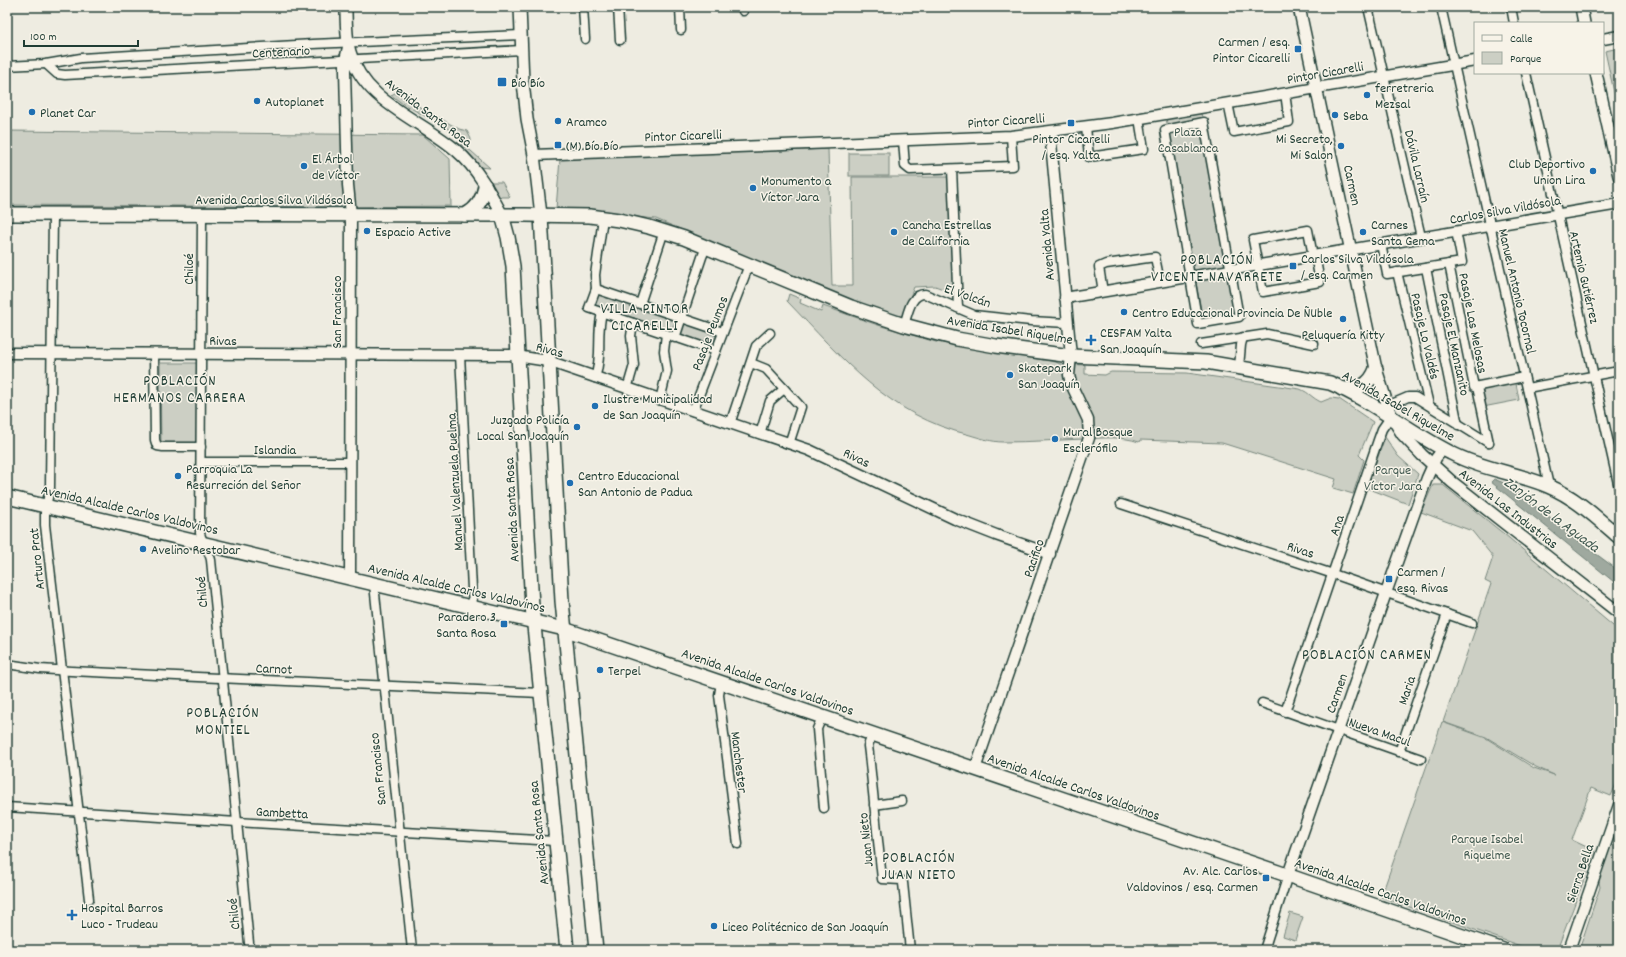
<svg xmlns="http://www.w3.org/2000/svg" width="1626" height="957" font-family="Dekko,sans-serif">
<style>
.green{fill:#cccfc4;stroke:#76867c}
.water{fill:#9fa99f;stroke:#6c7e74}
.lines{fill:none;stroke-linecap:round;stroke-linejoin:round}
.minor-casing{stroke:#1f3d34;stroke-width:11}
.tertiary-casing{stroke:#1f3d34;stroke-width:13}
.secondary-casing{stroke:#1f3d34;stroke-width:14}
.primary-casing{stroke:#1f3d34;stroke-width:16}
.minor{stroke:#f7f3e8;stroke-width:8}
.tertiary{stroke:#f7f3e8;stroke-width:10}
.secondary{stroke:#f7f3e8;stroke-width:11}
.primary{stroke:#f7f3e8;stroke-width:13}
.poi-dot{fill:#1f6fb2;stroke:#f7f3e8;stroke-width:1.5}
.labels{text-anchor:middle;stroke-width:3;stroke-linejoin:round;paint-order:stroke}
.poi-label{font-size:14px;fill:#1f3d34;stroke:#f7f3e8;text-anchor:start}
.street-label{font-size:14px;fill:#1f3d34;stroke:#f7f3e8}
.park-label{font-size:14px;fill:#425a51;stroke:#f7f3e8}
.neighbourhood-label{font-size:15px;letter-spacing:1px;fill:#1f3d34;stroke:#f7f3e8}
.water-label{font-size:15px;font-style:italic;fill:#3f584f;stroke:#f7f3e8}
</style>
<rect width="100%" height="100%" fill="#eeece1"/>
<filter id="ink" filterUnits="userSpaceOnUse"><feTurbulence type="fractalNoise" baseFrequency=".025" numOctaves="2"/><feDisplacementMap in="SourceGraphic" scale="8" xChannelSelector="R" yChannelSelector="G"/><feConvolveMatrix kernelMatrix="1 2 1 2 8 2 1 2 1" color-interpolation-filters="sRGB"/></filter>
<g filter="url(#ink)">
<g class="green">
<polygon points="1619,48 1619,106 1617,106 1605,51"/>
<polygon points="395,93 459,129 467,131 471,139 470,141 403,104 391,95"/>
<polygon points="1201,113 1228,276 1237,315 1203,321 1166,118"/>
<polygon points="7,131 423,135 450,159 451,206 339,207 7,205"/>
<polygon points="443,133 471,151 490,168 477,167 439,134"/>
<polygon points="828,149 832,286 853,286 852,177 949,177 954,293 935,286 914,287 902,317 863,306 656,219 556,209 560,159"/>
<rect x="849" y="153" width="40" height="23"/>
<polygon points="489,182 502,182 510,197 497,197"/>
<polygon points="597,291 717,332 712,349 591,307"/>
<path d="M789 294 801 299 800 303 821 312 823 306 878 325 936 342 1056 362 1060 364 1085 365V374L1105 375 1111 372 1187 373 1300 389C1310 393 1312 398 1321 402L1331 398 1339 399 1373 422 1359 455 1364 460 1353 494 1333 488 1336 479 1222 443 1140 440 1139 442C1122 436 1102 438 1085 439 1057 440 1030 442 1003 442 992 442 980 438 970 435 888 416 843 359 787 301Z"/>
<polygon points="160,363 198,363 196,444 161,443"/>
<polygon points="1515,378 1519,400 1483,407 1479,385"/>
<polygon points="1385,437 1398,456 1418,474 1408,504 1367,488"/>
<polygon points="1433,485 1443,485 1509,538 1619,631 1619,777 1611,796 1591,788 1572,840 1595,851 1557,950 1532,950 1381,897 1442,722 1486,738 1534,768 1554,775 1536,767 1486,737 1443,722 1491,584 1485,581 1493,557 1472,531 1421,512"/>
<polygon points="1619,823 1619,950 1579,950 1600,887 1598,878"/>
<polygon points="1290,913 1303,917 1295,940 1283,936"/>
</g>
<polygon class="water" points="1494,479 1509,485 1568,533 1619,571 1619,586 1491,482"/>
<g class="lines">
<defs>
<g id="minor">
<polyline points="583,7 585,39"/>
<polyline points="618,7 620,40"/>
<polyline points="680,7 681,30"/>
<polyline points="743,7 743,11"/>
<polyline points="1368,7 1421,237"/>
<polyline points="1441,7 1549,486"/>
<polyline points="1511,7 1514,23"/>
<polyline points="46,64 57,74 65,75 522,50"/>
<polyline points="7,66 46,64 81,58 313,44 521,35"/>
<polyline points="1526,73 1619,488"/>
<polyline points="1228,103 1234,132 1289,122 1285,93"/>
<polygon points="1204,122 1239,317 1198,324 1165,130"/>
<polyline points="1086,127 1089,157 1144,149 1139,118"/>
<polyline points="903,140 905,166 910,170 1013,166 1011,136"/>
<polyline points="952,169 958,308"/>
<polyline points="53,214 50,488 45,512 45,525 89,899"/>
<path d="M202 215 200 533C202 543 209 550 211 560L249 943"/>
<polyline points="603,218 595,275 596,289 589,308 716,351"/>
<polyline points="1381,244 1387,274 1462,262 1456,231"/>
<polyline points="1313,256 1308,230 1253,240 1263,292 1320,282 1315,255"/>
<polyline points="1449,264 1474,387 1524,377"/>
<polyline points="1426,268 1458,425"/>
<polyline points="1397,272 1429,405"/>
<polyline points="596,289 723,332"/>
<polyline points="1103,292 1099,267 1106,264 1155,257 1160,282"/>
<polyline points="640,304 664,231"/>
<path d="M904 325C908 314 910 294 925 294L974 315 1031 321 1067 323"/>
<polyline points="675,338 702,257 706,247"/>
<polyline points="1201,344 1267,334 1314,344"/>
<polyline points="154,354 155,440 157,446 163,447 201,447"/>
<polyline points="460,355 473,608"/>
<polyline points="751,363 766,369 801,407 789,444"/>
<polyline points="1239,367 1241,345 1243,337"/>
<path d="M595 378C603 354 596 335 602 313"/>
<polyline points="1477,387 1489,443"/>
<polyline points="1527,388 1619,371"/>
<polyline points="627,389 634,365 631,336 633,323"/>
<polyline points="660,400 667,371 664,351 666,334"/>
<polyline points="1387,406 1408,397 1415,397 1489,443"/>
<polyline points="693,411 749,265"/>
<polyline points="730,424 756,346 770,333"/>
<polyline points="760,434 770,401 784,389"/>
<polyline points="201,462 350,462"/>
<polyline points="1121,504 1333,574 1472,623"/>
<polyline points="1612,531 1619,522"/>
<polyline points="374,584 412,950"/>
<polyline points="7,664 40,669 71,671 540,693"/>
<polyline points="721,683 719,695 738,844"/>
<polyline points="1262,703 1421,759"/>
<polyline points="1285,712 1378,440 1382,429 1391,416"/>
<polyline points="822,717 817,729 824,808"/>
<polyline points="872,734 868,746 869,754 882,879 901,880 903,883 910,950"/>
<polyline points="1399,752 1447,614"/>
<polyline points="874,805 902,801"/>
<polyline points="7,807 237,822 555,841"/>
<polyline points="1264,950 1288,875"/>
</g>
<g id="tertiary">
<polyline points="1603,39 1619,36"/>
<polyline points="348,47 345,60 345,71 348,185 351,215 350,578"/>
<polyline points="534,155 1011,136 1112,123 1475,61"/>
<polyline points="1065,298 1619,204"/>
<polyline points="7,353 510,355 548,361 809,450 955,519 996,535 1050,554"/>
<polyline points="975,769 1089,438 1088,420 1071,384 1069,375 1071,356 1050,132"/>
<polyline points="1288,875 1386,593 1427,478 1436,458 1443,449"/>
<polyline points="1569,950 1619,805"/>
</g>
<g id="secondary">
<path d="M346 7C346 22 346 38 350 52 363 102 422 120 457 151 477 168 490 192 502 215"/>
<polyline points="520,7 523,82 527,119 534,155 541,215"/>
<polyline points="1299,7 1376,369 1391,416 1403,435 1422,455 1452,482 1619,613"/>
<polyline points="1581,7 1584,23"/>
<polyline points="1596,73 1619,176"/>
</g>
<g id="primary">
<path d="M7 214 525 215 590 216 619 220 649 227 684 238 851 307 904 325 957 339 996 346 1071 356 1206 362 1330 383C1373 401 1409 432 1451 453 1481 469 1517 473 1548 486 1575 497 1597 518 1619 537"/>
<path d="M465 215C477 209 483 199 485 186"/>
<polyline points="502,215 508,237 513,266 532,606 567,950"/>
<polyline points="541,215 562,601 596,950"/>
<path d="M1342 389C1359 390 1370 385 1376 369"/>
<polyline points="7,497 564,629 1278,872 1503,950"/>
</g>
</defs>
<use href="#minor" class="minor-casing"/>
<use href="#tertiary" class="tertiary-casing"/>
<use href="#secondary" class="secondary-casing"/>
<use href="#primary" class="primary-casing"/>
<use href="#minor" class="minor"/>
<use href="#tertiary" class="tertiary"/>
<use href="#secondary" class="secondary"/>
<use href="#primary" class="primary"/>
</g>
</g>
<g class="poi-dot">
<rect x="1294" y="45" width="8" height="8" rx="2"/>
<rect x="497" y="77" width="10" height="10" rx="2"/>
<circle cx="1367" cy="95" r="4"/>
<circle cx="257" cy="101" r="4"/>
<circle cx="32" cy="112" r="4"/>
<circle cx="1335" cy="115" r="4"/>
<circle cx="558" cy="121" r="4"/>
<rect x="1067" y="119" width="8" height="8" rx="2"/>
<rect x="554" y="141" width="8" height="8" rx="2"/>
<circle cx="1341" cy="146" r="4"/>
<circle cx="304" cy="166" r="4"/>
<circle cx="1593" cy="171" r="4"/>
<circle cx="753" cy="188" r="4"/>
<circle cx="367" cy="231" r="4"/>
<circle cx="894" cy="232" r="4"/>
<circle cx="1363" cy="232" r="4"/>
<rect x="1289" y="262" width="8" height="8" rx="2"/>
<circle cx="1124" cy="312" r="4"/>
<circle cx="1343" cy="319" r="4"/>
<path d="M1089 334h4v4h4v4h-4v4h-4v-4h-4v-4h4z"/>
<circle cx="1010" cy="375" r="4"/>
<circle cx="595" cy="406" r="4"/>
<circle cx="577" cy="427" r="4"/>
<circle cx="1055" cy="439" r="4"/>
<circle cx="178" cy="476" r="4"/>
<circle cx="570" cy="483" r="4"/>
<circle cx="143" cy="549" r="4"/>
<rect x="1385" y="575" width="8" height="8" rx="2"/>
<rect x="500" y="620" width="8" height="8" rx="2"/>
<circle cx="600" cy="670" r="4"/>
<rect x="1262" y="874" width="8" height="8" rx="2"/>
<path d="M70 909h4v4h4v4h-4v4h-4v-4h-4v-4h4z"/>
<circle cx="714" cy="926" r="4"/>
</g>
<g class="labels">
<g class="poi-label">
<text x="1290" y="46" text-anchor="end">Carmen / esq.<tspan x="1290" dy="16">Pintor Cicarelli</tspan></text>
<text x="511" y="87">Bío Bío</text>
<text x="1375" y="92">ferretreria<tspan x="1375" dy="16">Mezsal</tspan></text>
<text x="265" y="106">Autoplanet</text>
<text x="40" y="117">Planet Car</text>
<text x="1343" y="120">Seba</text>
<text x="566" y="126">Aramco</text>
<text x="1071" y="143" text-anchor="middle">Pintor Cicarelli<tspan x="1071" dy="16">/ esq. Yalta</tspan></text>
<text x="1333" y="143" text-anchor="end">Mi Secreto,<tspan x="1333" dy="16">Mi Salon</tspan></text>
<text x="566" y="150">(M) Bío Bío</text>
<text x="312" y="163">El Árbol<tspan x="312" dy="16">de Víctor</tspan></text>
<text x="1585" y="168" text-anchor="end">Club Deportivo<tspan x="1585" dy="16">Union Lira</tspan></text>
<text x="761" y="185">Monumento a<tspan x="761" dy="16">Víctor Jara</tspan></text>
<text x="902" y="229">Cancha Estrellas<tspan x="902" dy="16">de California</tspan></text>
<text x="1371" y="229">Carnes<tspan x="1371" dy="16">Santa Gema</tspan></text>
<text x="375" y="236">Espacio Active</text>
<text x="1301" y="263">Carlos Silva Vildósola<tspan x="1301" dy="16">/ esq. Carmen</tspan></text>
<text x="1132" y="317">Centro Educacional Provincia De ÑUble</text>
<text x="1100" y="337">CESFAM Yalta<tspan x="1100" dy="16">San Joaquín</tspan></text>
<text x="1343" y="339" text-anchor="middle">Peluquería Kitty</text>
<text x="1018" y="372">Skatepark<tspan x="1018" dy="16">San Joaquín</tspan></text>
<text x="603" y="403">Ilustre Municipalidad<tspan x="603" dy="16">de San Joaquín</tspan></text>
<text x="569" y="424" text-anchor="end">Juzgado Policía<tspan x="569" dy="16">Local San Joaquín</tspan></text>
<text x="1063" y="436">Mural Bosque<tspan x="1063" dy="16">Esclerófilo</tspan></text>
<text x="186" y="473">Parroquia La<tspan x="186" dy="16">Resurreción del Señor</tspan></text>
<text x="578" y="480">Centro Educacional<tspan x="578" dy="16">San Antonio de Padua</tspan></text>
<text x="151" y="554">Avelino Restobar</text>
<text x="1397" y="576">Carmen /<tspan x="1397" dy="16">esq. Rivas</tspan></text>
<text x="496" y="621" text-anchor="end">Paradero 3<tspan x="496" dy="16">Santa Rosa</tspan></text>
<text x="608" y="675">Terpel</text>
<text x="1258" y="875" text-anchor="end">Av. Alc. Carlos<tspan x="1258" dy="16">Valdovinos / esq. Carmen</tspan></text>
<text x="81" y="912">Hospital Barros<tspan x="81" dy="16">Luco - Trudeau</tspan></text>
<text x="722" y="931">Liceo Politécnico de San Joaquín</text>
</g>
<g class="street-label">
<text transform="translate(281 51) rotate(-3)" y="5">Centenario</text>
<text transform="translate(1325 72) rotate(-10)" y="5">Pintor Cicarelli</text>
<text transform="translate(429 112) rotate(37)" y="5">Avenida Santa Rosa</text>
<text transform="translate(1006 120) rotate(-4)" y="5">Pintor Cicarelli</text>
<text transform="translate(683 135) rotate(-2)" y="5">Pintor Cicarelli</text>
<text transform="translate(1418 166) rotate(77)" y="5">Dávila Larraín</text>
<text transform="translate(1353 185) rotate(78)" y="5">Carmen</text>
<text x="274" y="204">Avenida Carlos Silva Vildósola</text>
<text transform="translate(1505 209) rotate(-10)" y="5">Carlos Silva Vildósola</text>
<text transform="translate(1046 245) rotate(-95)" y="5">Avenida Yalta</text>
<text transform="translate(188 269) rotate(-90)" y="5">Chiloé</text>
<text transform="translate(1585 277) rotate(77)" y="5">Artemio Gutiérrez</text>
<text transform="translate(1518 291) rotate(77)" y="5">Manuel Antonio Tocornal</text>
<text transform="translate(968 295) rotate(19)" y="5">El Volcán</text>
<text transform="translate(336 312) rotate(-90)" y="5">San Francisco</text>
<text transform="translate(1474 323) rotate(79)" y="5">Pasaje Las Melosas</text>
<text transform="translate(1010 329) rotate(9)" y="5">Avenida Isabel Riquelme</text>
<text transform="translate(709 333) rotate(-69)" y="5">Pasaje Peumos</text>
<text transform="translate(1426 336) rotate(77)" y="5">Pasaje Lo Valdés</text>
<text x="223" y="345">Rivas</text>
<text transform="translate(1455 344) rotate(78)" y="5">Pasaje El Manzanito</text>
<text transform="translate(550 349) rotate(15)" y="5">Rivas</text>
<text transform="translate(1399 405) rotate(30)" y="5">Avenida Isabel Riquelme</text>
<text x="275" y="454">Islandia</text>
<text transform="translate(857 457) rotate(26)" y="5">Rivas</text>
<text transform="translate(454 482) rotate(-93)" y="5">Manuel Valenzuela Puelma</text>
<text transform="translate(1509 508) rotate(38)" y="5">Avenida Las Industrias</text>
<text transform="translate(130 509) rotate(13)" y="5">Avenida Alcalde Carlos Valdovinos</text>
<text transform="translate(511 510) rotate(-93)" y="5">Avenida Santa Rosa</text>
<text transform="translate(1336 525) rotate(-72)" y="5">Ana</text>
<text transform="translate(1301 549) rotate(18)" y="5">Rivas</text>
<text transform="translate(1033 558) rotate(-71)" y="5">Pacifico</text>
<text transform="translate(36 559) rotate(-96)" y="5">Arturo Prat</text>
<text transform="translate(457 587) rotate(13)" y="5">Avenida Alcalde Carlos Valdovinos</text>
<text transform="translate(201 592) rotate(-95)" y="5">Chiloé</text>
<text transform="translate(274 668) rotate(2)" y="5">Carnot</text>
<text transform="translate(768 681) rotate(19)" y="5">Avenida Alcalde Carlos Valdovinos</text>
<text transform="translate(1406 690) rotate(-71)" y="5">Maria</text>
<text transform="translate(1336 693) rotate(-71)" y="5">Carmen</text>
<text transform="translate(1380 731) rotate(19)" y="5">Nueva Macul</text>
<text transform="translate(740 762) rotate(83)" y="5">Manchester</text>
<text transform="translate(377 769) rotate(-96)" y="5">San Francisco</text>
<text transform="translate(1074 786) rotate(19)" y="5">Avenida Alcalde Carlos Valdovinos</text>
<text transform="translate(282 812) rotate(3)" y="5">Gambetta</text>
<text transform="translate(538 833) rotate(-96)" y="5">Avenida Santa Rosa</text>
<text transform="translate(865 840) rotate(-96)" y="5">Juan Nieto</text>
<text transform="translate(1579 873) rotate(-71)" y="5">Sierra Bella</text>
<text transform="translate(1381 891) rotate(19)" y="5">Avenida Alcalde Carlos Valdovinos</text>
<text transform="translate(233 914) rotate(-96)" y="5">Chiloé</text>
</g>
<g class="park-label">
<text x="1188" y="136">Plaza<tspan x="1188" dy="16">Casablanca</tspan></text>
<text x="1393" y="474">Parque<tspan x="1393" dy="16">Víctor Jara</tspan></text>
<text x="1487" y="843">Parque Isabel<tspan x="1487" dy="16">Riquelme</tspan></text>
</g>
<g class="neighbourhood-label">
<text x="1217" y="264">POBLACIÓN<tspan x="1217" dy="17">VICENTE NAVARRETE</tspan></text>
<text x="645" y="313">VILLA PINTOR<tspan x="645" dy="17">CICARELLI</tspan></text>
<text x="180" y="385">POBLACIÓN<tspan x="180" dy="17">HERMANOS CARRERA</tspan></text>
<text x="1367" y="659">POBLACIÓN CARMEN</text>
<text x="223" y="717">POBLACIÓN<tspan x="223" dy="17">MONTIEL</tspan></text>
<text x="919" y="862">POBLACIÓN<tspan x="919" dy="17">JUAN NIETO</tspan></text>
</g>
<g class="water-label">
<text transform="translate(1552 514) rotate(37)" y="5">Zanjón de la Aguada</text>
</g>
</g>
<rect width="1626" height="957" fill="none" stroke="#f7f3e8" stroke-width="24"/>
<rect x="12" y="12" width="1602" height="933" fill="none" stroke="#1f3d34" stroke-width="1.5" filter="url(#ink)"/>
<rect x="1474" y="22" width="130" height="52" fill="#f7f3e8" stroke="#a1aaa0"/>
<rect x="1482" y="35" width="20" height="6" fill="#f7f3e8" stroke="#a1aaa0"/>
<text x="1510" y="42" font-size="12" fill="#1f3d34">Calle</text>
<rect x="1482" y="52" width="20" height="12" fill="#cccfc4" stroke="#a1aaa0"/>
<text x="1510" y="62" font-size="12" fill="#1f3d34">Parque</text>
<path d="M24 40v6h114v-6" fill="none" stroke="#1f3d34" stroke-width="2"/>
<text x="30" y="40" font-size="12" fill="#1f3d34" stroke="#f7f3e8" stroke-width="3" paint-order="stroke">100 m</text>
</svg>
